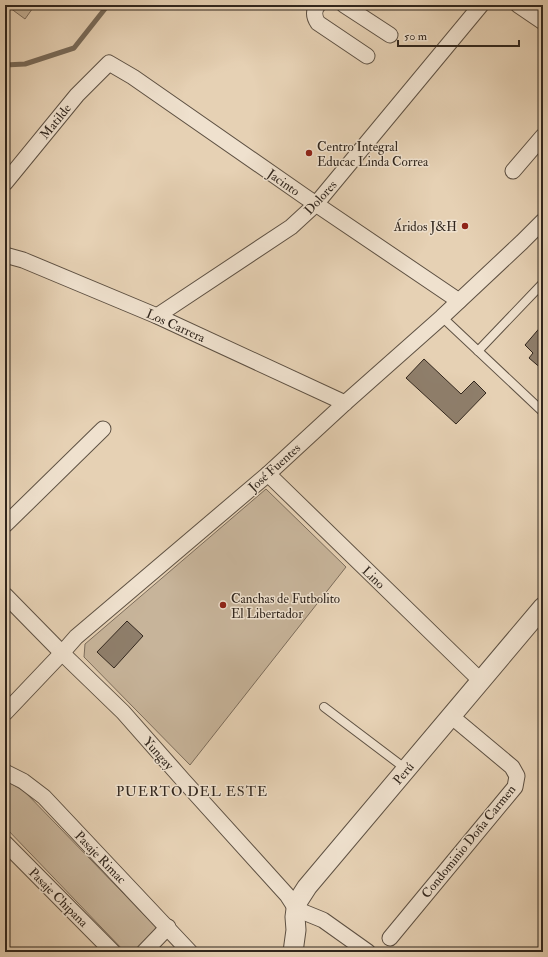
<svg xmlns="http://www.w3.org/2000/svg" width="548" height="957" font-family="'IM FELL Double Pica',serif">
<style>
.green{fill:#c7b49a;stroke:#7c6d5c}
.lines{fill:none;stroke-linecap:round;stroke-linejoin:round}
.stream{stroke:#786a59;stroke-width:5}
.building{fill:#8f7f6c;stroke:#31261d}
.service-casing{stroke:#5e5143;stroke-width:10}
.minor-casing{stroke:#5e5143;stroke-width:17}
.tertiary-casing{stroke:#5e5143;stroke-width:21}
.service{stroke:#efe1ce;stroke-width:8}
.minor{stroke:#efe1ce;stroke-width:15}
.tertiary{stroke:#efe1ce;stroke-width:19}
.poi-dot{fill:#8f2418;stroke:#efe1ce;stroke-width:1.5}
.labels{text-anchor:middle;stroke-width:3;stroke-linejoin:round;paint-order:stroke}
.street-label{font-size:13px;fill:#31261d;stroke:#efe1ce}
.poi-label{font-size:13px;fill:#31261d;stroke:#efe1ce;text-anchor:start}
.neighbourhood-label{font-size:14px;letter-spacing:1px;fill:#31261d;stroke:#efe1ce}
</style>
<rect width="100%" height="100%" fill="#e6d1b4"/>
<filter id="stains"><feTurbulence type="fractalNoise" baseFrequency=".005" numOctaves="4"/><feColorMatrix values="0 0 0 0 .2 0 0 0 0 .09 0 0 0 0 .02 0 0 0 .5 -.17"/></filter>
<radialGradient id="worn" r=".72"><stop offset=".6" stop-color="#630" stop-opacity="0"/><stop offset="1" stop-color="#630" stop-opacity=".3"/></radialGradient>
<g class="green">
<polygon points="6,5 35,5 25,19"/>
<polygon points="266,489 346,567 190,765 84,657 85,644"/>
<polygon points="5,780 24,791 156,927 153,935 134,952 125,952 5,827"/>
</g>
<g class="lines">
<polyline class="stream" points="5,65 25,64 74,48 108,5"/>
</g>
<g class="building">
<polygon points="543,324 543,370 529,358 533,353 525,345"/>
<polygon points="424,359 461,394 474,381 486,393 456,424 406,378"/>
<polygon points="127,621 143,636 114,668 97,652"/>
</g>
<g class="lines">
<defs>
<g id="service">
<polyline points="442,317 543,412"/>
<polyline points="478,351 543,283"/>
<polyline points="324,707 406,769"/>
</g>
<g id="minor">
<path d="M318 5C313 11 314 17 318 23L367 56"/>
<polyline points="344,5 390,35"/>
<polyline points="518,5 543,22"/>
<polyline points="513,171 543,136"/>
<polyline points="5,183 77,95 109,63 133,77 304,196 459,301"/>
<polyline points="5,255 23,260 157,316 345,403"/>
<polyline points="157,316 291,227 316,204 481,5"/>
<polyline points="268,474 481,681"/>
<polyline points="5,525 103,429"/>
<polyline points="5,595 62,653 123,712 183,780 287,895 296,909 323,920 368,952"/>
<polyline points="5,713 62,653 76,637 268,474 345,403 442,317 522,242 543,221"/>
<polyline points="5,772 23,781 44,797 190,952"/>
<polyline points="5,843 113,952"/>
<polyline points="390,938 515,787 517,776 512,767 451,716"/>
<polyline points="144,952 168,927"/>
</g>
<polyline id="tertiary" points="293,952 296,930 295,917 296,909 298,901 307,887 543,607"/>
</defs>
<use href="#service" class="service-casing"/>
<use href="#minor" class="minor-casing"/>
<use href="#tertiary" class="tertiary-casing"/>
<use href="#service" class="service"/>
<use href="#minor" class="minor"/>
<use href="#tertiary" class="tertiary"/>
</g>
<g class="poi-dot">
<circle cx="309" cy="153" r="4"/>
<circle cx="465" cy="226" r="4"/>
<circle cx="223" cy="605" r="4"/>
</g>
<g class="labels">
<g class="street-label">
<text transform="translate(55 121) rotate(-51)" y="5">Matilde</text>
<text transform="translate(284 182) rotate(35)" y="5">Jacinto</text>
<text transform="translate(320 197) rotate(-48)" y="5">Dolores</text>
<text transform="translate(176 325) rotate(24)" y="5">Los Carrera</text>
<text transform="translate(274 467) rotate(-42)" y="5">José Fuentes</text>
<text transform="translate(374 577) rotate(44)" y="5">Lino</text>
<text transform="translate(159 753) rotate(49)" y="5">Yungay</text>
<text transform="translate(403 773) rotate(-50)" y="5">Perú</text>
<text transform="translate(468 841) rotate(-51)" y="5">Condominio Doña Carmen</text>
<text transform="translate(101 857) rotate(46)" y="5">Pasaje Rimac</text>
<text transform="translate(59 897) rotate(45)" y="5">Pasaje Chipana</text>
</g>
<g class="poi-label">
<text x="317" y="151">Centro Integral<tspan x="317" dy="15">Educac Linda Correa</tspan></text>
<text x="457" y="231" text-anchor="end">Áridos J&amp;H</text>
<text x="231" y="603">Canchas de Futbolito<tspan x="231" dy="15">El Libertador</tspan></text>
</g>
<g class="neighbourhood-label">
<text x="192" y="796">PUERTO DEL ESTE</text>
</g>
</g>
<rect width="548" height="957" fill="none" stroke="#e6d1b4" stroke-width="20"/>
<rect x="6" y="6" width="536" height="945" fill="none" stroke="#31261d" stroke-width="2"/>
<rect x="10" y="10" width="528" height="937" fill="none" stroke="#31261d"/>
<path d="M398 40v6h121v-6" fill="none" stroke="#31261d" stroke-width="2"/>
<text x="404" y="40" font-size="12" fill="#31261d" stroke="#efe1ce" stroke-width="3" paint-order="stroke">50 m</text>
<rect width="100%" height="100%" filter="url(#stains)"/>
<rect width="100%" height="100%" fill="url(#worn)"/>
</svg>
